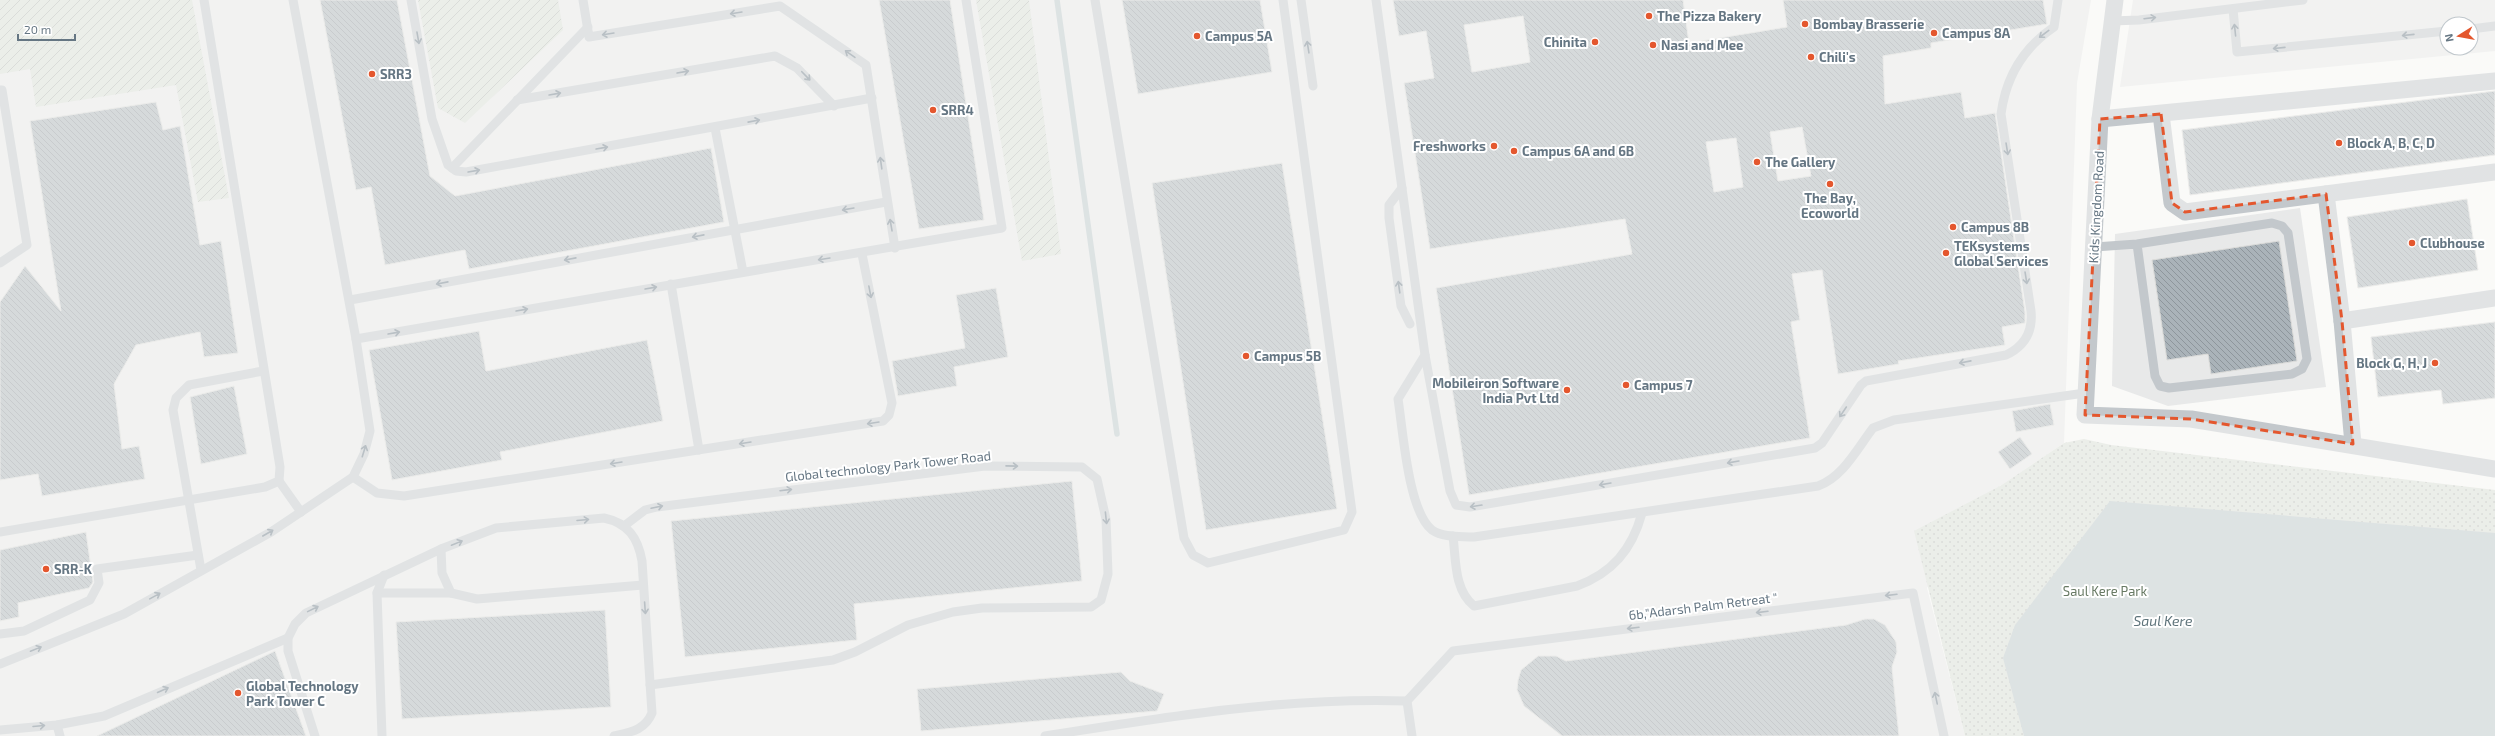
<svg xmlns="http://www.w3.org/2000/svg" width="2495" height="736" font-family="'Exo 2',sans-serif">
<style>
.built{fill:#e8e9e9;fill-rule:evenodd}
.park{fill:url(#park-dots)}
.garden{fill:url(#garden-furrows)}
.water{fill:#bbc7cb}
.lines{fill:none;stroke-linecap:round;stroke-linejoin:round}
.stream{stroke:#bbc7cb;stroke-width:5.5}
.building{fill:url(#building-back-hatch);stroke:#dcdcda;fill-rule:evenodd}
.service{stroke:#c3c8cc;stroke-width:9}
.minor{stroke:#c3c8cc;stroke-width:17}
.oneway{stroke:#6a7a87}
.marked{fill:none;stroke:#e4572e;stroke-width:3;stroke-dasharray:8 5;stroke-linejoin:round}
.poi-dot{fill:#e4572e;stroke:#fff;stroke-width:1.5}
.labels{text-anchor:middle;stroke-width:4;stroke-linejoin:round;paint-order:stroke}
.poi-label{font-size:13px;font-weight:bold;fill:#657683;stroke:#fff;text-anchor:start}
.street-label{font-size:13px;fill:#657683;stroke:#fff}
.park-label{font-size:13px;fill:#687a64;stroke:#fff}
.water-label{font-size:14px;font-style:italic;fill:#60757c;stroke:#fff}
</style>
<defs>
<pattern id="park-dots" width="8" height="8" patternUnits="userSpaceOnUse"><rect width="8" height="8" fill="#dadfd7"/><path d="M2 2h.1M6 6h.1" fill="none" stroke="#b4b9b4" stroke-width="1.8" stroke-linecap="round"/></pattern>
<pattern id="garden-furrows" width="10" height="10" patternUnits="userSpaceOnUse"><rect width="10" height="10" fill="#dadfd7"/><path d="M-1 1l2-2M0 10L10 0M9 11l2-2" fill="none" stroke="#b4b9b4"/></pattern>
<pattern id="building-back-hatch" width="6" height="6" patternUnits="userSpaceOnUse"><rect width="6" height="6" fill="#aab3b9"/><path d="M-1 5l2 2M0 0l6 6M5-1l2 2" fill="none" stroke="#8e969c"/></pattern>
</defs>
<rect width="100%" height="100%" fill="#fafaf8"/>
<g class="built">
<polygon points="0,0 2091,0 2077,83 2064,443 2000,486 1927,588 1965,736 0,736"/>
<path d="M2133 0H2495V51L2120 87ZM2447 24H2471V48H2447Z"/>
<polygon points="2300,208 2326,387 2168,406 2112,386 2115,234"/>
</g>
<polygon class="park" points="2084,439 2111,445 2495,490 2495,736 1965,736 1914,531 2000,486 2064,443"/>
<g class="garden">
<polygon points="0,0 192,0 229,198 198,202 176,85 36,107 30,69 0,74"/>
<polygon points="418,0 558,0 563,30 465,123 438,108"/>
<polygon points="976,0 1029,0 1061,254 1022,261"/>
</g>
<polygon class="water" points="2110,501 2495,533 2495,736 2024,736 2003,658 2015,625"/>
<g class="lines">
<polyline class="stream" points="1057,0 1117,434"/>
</g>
<g class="building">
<polygon points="320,0 397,0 430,176 455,196 711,148 724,222 469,269 465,250 385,265 371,187 356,190"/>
<polygon points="879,0 950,0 984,220 919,229"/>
<polygon points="1122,0 1260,0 1272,72 1138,94"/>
<path d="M1393 0H1683L1689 43 1787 27 1783 0H2043L2047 24 1931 43V48L1883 56 1885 104 1961 92 1965 118 1995 113 2025 312V323L2002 327 2005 345 1898 361 1899 364 1838 374 1822 270 1792 274 1800 320 1791 322 1810 438 1469 495 1436 288 1632 254 1625 219 1430 249 1404 83 1434 78 1426 31 1399 36ZM1523 16 1530 62 1472 72 1464 25ZM1802 127 1811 176 1778 181 1770 132ZM1736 138 1743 187 1714 192 1706 142Z"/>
<polygon points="2495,91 2495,155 2190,195 2182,130"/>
<polygon points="156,102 163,130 180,126 200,245 221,241 238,353 204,357 200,332 136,345 114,384 122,449 139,446 145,479 42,496 38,474 0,480 0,302 25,266 61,311 30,121"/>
<polygon points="1282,163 1337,509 1206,530 1152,183"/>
<polygon points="2467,199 2478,270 2358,288 2347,217"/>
<polygon points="2279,241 2297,361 2211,374 2208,354 2167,360 2152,260"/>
<polygon points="996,288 1008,357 954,367 957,386 898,396 892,361 965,348 956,295"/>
<polygon points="2495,322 2495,398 2443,404 2441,390 2378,397 2371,337"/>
<polygon points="479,331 486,371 647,340 663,421 500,452 502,460 392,480 369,350"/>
<polygon points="234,386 247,454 201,464 190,397"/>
<polygon points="2050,404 2054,425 2016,432 2012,411"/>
<polygon points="2020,437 2032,454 2010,469 1998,452"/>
<polygon points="1072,481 1082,581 854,604 857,640 685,657 671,521"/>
<polygon points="86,532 93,582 89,588 18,603 19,617 0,621 0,550"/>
<polygon points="605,610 611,707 402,719 396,622"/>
<polygon points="1865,619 1874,619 1885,625 1896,642 1897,652 1892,667 1899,736 1562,736 1524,706 1517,690 1518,680 1521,670 1538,656 1556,656 1566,661 1846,625"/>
<polygon points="275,651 306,736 97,736"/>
<polygon points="1121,672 1130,681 1164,694 1157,711 921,731 917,689"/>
</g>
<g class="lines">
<g class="service">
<polyline points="411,0 432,119 448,165 456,171 466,172 872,98"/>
<polyline points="583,0 589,37 780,6 866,65 895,248"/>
<polyline points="1095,0 1184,538 1193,555 1208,563 1344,530 1352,512 1283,0"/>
<polyline points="1301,0 1313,86"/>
<path d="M1376 0 1425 355 1450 491 1456 505 1470 507 1815 448 1822 443 1861 385 1866 381 2006 355C2025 346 2033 331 2031 311L2001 114C2006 76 2023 48 2054 27L2058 0"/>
<polyline points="2233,9 2237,52 2447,31"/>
<polyline points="2112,21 2139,20 2303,0"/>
<polyline points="2471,29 2495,26"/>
<polyline points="0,90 2,90 27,245 0,263"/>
<polyline points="517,100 775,56 797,68 834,106"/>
<polyline points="715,128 743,272"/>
<polyline points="452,168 588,27"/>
<polyline points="1402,188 1389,205 1389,218 1401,306 1410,324"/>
<polyline points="2095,247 2137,244 2272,223 2282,226 2288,233 2307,359 2302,369 2292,374 2169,388 2160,386 2155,376 2137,244"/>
<polyline points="671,284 699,450"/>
<polyline points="350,300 886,202"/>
<polyline points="356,339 1002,228 966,0"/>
<path d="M1425 355 1398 399C1403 430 1408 511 1432 530 1444 538 1460 536 1474 537L1818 486C1843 477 1857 449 1873 428L1894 420 2085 393"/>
<polyline points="353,477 377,493 404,496 883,421 889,415 892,403 862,254"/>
<polyline points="279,481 301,512"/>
<polyline points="624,526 645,510 657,507 985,466 1082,467 1097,479 1106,519 1108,574 1101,600 1091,607 982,608 953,612 908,625 855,652 833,660 650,685"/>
<polyline points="0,532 265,487 279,481 280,467 204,0"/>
<path d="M1453 536C1456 560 1454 590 1474 606L1577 586C1612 573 1632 550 1642 513"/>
<polyline points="441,549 442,573 451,593 477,599 643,585"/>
<polyline points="201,570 173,410 176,398 189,385 263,371"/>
<polyline points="377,593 451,593"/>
<polyline points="0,634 24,631 90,600 99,583 97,569 198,555"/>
<polyline points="0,664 124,614 271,532 353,477 364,454 370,431 356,339 293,0"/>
<polyline points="57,725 60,736"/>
<polyline points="0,730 57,725 104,716 288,638"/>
<path d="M315 736 288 651V638L295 624 306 613 441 549 496 528 604 518C628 523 638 538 642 561L652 713C645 730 631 732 614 736"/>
<polyline points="382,736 377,593 384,575"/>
<path d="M1045 736C1164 717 1286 697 1407 701"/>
<polyline points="1412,736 1407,701 1453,651 1913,593 1944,736"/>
</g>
<g class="minor">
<polyline points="2115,0 2100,119 2085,415 2191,419 2495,469"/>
<polyline points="2161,114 2172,203 2185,212 2495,172"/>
<polyline points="2100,119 2495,81"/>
<polyline points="2326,194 2342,321 2353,444"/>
<polyline points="2342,321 2495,298"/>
</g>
</g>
<defs><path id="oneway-shaft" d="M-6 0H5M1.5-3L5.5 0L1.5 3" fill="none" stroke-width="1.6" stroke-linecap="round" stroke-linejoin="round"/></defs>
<g class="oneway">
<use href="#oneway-shaft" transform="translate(736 13) rotate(171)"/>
<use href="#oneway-shaft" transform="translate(2150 18) rotate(-7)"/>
<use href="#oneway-shaft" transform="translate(2235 30) rotate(-96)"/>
<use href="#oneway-shaft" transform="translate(608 34) rotate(171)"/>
<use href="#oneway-shaft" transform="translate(2044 34) rotate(143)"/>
<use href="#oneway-shaft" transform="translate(2408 35) rotate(174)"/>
<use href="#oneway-shaft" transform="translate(418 38) rotate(80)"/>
<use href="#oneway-shaft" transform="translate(1308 47) rotate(-99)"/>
<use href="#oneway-shaft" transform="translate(2279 48) rotate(174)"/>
<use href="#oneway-shaft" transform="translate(850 54) rotate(-145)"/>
<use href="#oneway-shaft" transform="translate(683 72) rotate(-10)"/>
<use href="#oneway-shaft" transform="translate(806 76) rotate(46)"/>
<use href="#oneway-shaft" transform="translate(555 94) rotate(-10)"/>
<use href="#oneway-shaft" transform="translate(754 121) rotate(-11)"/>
<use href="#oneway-shaft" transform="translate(602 148) rotate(-10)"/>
<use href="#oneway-shaft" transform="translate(2007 149) rotate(81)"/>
<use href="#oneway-shaft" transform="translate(881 163) rotate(-98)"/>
<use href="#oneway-shaft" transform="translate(474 171) rotate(-10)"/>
<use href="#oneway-shaft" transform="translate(848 209) rotate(170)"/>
<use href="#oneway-shaft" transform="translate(891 225) rotate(-100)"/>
<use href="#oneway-shaft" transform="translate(698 236) rotate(169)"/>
<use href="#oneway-shaft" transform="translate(570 259) rotate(169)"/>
<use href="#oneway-shaft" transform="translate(824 259) rotate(171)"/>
<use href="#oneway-shaft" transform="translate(2026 278) rotate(81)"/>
<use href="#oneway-shaft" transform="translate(442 283) rotate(169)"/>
<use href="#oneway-shaft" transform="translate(1399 287) rotate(-98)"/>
<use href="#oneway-shaft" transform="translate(651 288) rotate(-10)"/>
<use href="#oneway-shaft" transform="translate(870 292) rotate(79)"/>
<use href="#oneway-shaft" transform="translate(522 310) rotate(-10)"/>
<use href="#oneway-shaft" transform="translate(394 333) rotate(-10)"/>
<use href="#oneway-shaft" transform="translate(1965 362) rotate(169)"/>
<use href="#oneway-shaft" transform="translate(1843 412) rotate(124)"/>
<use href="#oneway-shaft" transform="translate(873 423) rotate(171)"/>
<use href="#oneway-shaft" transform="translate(745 443) rotate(171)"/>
<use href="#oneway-shaft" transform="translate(364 451) rotate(-73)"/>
<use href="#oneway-shaft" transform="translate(1733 462) rotate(170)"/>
<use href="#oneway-shaft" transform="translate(616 463) rotate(171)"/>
<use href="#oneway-shaft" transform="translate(1012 466) rotate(1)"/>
<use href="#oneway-shaft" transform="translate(1605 484) rotate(170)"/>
<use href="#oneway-shaft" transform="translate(786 490) rotate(-7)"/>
<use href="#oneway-shaft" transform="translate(1476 506) rotate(171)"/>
<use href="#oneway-shaft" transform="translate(657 507) rotate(-12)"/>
<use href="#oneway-shaft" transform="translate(1106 518) rotate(84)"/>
<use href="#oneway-shaft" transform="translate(583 520) rotate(-5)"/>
<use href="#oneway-shaft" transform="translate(268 533) rotate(-30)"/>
<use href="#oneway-shaft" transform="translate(457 543) rotate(-22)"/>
<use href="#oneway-shaft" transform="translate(1891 595) rotate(173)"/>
<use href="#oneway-shaft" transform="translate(155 596) rotate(-29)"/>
<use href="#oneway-shaft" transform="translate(645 608) rotate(86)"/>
<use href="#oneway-shaft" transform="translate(313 609) rotate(-26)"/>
<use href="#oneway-shaft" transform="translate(1762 612) rotate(173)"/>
<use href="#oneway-shaft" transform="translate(1633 628) rotate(173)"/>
<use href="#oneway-shaft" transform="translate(36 649) rotate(-22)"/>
<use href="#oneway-shaft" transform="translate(163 690) rotate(-24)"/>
<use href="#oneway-shaft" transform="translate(1936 698) rotate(-102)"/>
<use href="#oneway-shaft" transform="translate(39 726) rotate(-5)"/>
</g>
<path d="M0 0H2495V736H0ZM2161 114 2172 203 2185 212 2326 194 2342 321 2353 444 2191 419 2085 415 2100 119Z" fill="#fafaf8" fill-opacity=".55" fill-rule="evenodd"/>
<path class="marked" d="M2161 114 2172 203 2185 212 2326 194 2342 321 2353 444 2191 419 2085 415 2100 119Z"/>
<g class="poi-dot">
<circle cx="1649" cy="16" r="4"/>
<circle cx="1805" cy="24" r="4"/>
<circle cx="1934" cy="33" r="4"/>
<circle cx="1197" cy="36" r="4"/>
<circle cx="1595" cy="42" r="4"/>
<circle cx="1653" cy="45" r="4"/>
<circle cx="1811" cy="57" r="4"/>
<circle cx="372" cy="74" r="4"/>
<circle cx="933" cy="110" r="4"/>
<circle cx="2339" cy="143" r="4"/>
<circle cx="1494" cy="146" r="4"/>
<circle cx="1514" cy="151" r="4"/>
<circle cx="1757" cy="162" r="4"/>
<circle cx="1830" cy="184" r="4"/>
<circle cx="1953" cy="227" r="4"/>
<circle cx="2412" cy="243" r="4"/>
<circle cx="1946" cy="253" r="4"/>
<circle cx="1246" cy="356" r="4"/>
<circle cx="2435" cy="363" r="4"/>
<circle cx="1626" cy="385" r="4"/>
<circle cx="1567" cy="390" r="4"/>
<circle cx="46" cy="569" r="4"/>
<circle cx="238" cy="693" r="4"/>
</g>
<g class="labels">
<g class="poi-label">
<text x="1657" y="21">The Pizza Bakery</text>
<text x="1813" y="29">Bombay Brasserie</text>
<text x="1942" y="38">Campus 8A</text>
<text x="1205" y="41">Campus 5A</text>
<text x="1587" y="47" text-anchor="end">Chinita</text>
<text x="1661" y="50">Nasi and Mee</text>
<text x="1819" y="62">Chili's</text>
<text x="380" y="79">SRR3</text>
<text x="941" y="115">SRR4</text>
<text x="2347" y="148">Block A, B, C, D</text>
<text x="1486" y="151" text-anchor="end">Freshworks</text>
<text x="1522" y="156">Campus 6A and 6B</text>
<text x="1765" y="167">The Gallery</text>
<text x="1830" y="203" text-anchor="middle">The Bay,<tspan x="1830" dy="15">Ecoworld</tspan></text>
<text x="1961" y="232">Campus 8B</text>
<text x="2420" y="248">Clubhouse</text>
<text x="1954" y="251">TEKsystems<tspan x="1954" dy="15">Global Services</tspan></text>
<text x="1254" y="361">Campus 5B</text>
<text x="2427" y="368" text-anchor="end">Block G, H, J</text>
<text x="1559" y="388" text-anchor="end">Mobileiron Software<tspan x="1559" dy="15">India Pvt Ltd</tspan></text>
<text x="1634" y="390">Campus 7</text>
<text x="54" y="574">SRR-K</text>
<text x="246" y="691">Global Technology<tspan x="246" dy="15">Park Tower C</tspan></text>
</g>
<g class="street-label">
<text transform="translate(2096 207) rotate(-87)" y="5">Kids Kingdom Road</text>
<text transform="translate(888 466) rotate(-6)" y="5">Global technology Park Tower Road</text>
<text transform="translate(1703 606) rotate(-7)" y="5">6b,"Adarsh Palm Retreat "</text>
</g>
<g class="park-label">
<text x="2105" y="596">Saul Kere Park</text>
</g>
<g class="water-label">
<text x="2163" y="626">Saul Kere</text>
</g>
</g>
<g transform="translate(2459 36) rotate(259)"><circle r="19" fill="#ffffff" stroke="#c1c8cd"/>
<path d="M0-3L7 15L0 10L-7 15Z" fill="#e4572e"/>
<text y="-6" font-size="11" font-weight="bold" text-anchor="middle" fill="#657683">N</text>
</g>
<path d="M18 34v6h57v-6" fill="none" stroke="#657683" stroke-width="2"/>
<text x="24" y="34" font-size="12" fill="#657683" stroke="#ffffff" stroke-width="3" paint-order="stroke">20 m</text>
</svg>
